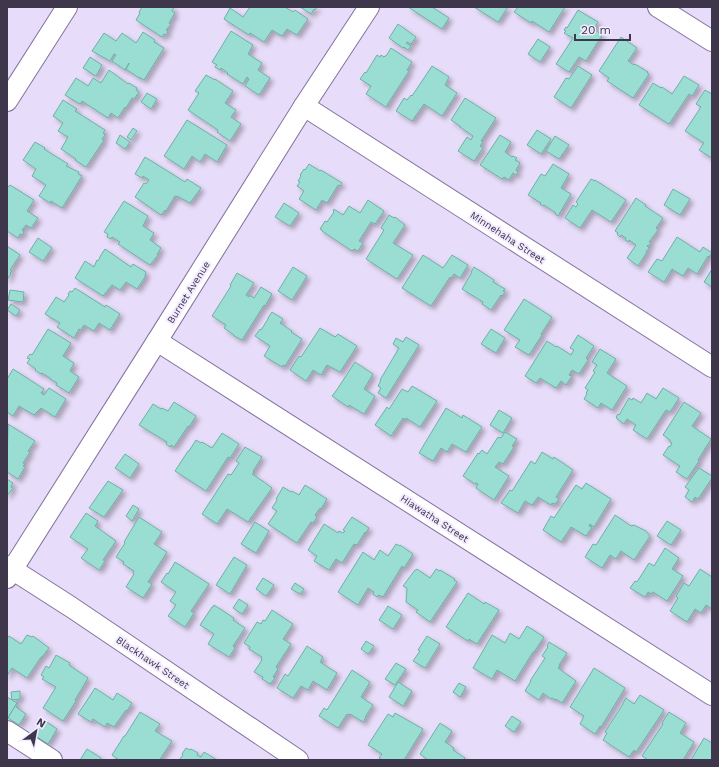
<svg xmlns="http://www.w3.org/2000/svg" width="719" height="767" font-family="'Work Sans',sans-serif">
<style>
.building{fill:#9addd2;stroke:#6eb0a6;filter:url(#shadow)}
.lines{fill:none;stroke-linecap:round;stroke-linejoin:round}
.minor-casing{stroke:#84729e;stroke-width:22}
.minor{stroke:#fff;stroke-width:20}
.labels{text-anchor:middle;stroke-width:4;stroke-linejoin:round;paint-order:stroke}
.street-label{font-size:10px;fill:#3e364a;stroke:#f3ebff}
</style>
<defs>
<filter id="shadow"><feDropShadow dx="3.5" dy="3.5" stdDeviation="2" flood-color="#0004"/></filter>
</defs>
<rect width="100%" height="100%" fill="#e7dcf9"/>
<g class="building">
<polygon points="142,7 174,7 172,11 175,13 169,23 171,24 166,30 168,31 166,35 164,34 162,37 136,20 140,13 139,12"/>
<polygon points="250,7 285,7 293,12 295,10 308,19 297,35 287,29 282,36 272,30 264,42 250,33 249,35 224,19 230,8 243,17"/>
<polygon points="300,7 317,7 315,10 314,9 311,14"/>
<polygon points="408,7 432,7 449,18 442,29"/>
<polygon points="474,7 508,7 498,22"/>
<polygon points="518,7 565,7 549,32 532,21 531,23 514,12"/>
<polygon points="578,10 598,22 594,29 602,35 586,61 579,57 569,72 556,64 573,38 564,33 566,31 564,30 566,27 567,28"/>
<polygon points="398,24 416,37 411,44 407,42 406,43 411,46 408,50 404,47 403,48 389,38"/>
<polygon points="231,31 253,45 248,54 262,63 258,70 270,78 259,95 245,86 249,79 247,77 243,84 227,74 228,73 221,68 220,70 215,67 217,65 212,62"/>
<polygon points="143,32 155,40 154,42 164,48 144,80 139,77 139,78 126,69 129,64 129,63 125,70 112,61 116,55 114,54 110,61 92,51 104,33 116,41 122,33 136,43"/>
<polygon points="621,37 637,48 628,61 634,65 635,64 648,72 647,73 649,74 633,98 607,81 609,78 599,71"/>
<polygon points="538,39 550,47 540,62 528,54"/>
<polygon points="391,48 412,62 407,70 409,71 387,105 388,105 386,107 366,94 371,86 360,79 365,72 366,73 377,55 380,57 381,55 384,57 385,56 386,56"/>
<polygon points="90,57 102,65 96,76 83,68"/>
<polygon points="432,66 449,77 445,85 457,93 442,116 424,104 412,121 396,111 404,98 407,100 411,95 412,96"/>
<polygon points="578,66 592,75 571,108 554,97 566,78 569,79"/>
<polygon points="109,70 128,84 129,83 137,88 136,90 139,92 134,99 132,98 126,108 125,107 118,118 111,113 108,118 82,101 80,104 65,95 76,78 88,86 93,78 101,83"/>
<polygon points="206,75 215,80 215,79 233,91 225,103 236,110 231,117 241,124 230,141 217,132 218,130 188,110 199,93 195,91"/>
<polygon points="684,76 699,85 692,96 689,94 669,124 639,105 653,83 661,88 662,87 672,94"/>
<polygon points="705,90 712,94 712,158 699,150 704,143 685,131 701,107 696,104"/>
<polygon points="147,93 157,99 151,109 141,102"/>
<polygon points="465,98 496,118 481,141 483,142 480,146 483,148 474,161 458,151 467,137 471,140 473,136 460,127 460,126 451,120"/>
<polygon points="63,100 77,109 75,111 105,130 103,133 105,135 102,139 104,140 86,167 75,160 76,159 61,149 68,137 58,131 63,123 53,116"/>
<polygon points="187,120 227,145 217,162 205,154 200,162 192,156 184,169 164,156"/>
<polygon points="133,128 137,131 131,140 127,137"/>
<polygon points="537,130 551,139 541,154 527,145"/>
<polygon points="120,135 130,142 125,149 116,143"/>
<polygon points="500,135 511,142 505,152 512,157 513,156 517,158 515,160 520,163 516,170 518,172 516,175 513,173 509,180 504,177 502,179 480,165"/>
<polygon points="555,136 569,145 559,159 546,151"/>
<polygon points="35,142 45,148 44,149 68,164 66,166 79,172 78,174 82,176 62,208 51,201 50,203 39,196 46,185 32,176 36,169 23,160"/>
<polygon points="145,157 185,182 187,179 201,188 190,203 177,196 177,197 175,196 166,211 165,210 161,215 135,197 144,183 146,184 149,180 143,176 142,178 135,174"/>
<polygon points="309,164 320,171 321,170 342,183 340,186 338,185 327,203 322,200 316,210 299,199 304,191 297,186 300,182 298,181 301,176 300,175 304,169 305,170"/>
<polygon points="553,164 569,174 561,188 571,194 558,216 555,214 556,213 544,205 543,206 540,204 541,203 528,195 541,174 545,176"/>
<polygon points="591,179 595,181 595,180 626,200 611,222 592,210 580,228 565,218 573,205 576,207 578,204 576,202"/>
<polygon points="10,185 34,200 27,211 38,218 31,228 26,225 22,230 24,232 22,235 20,234 18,238 7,231 7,188"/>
<polygon points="673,189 690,199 680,215 664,205"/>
<polygon points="636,198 646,205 645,206 663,218 656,228 658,230 649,242 651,243 650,245 648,245 647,246 649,248 646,252 647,252 638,266 627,258 636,245 629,240 628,242 625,240 626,238 621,235 620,237 617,234 618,233 615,231"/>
<polygon points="368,200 384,211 375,224 371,222 359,241 363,243 358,251 354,249 352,251 322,231 322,230 320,229 325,221 327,222 334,212 333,211 334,209 343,215 349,206 360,213"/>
<polygon points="124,201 148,216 143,226 154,233 150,240 161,248 157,255 158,255 150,265 118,244 120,242 112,237 111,239 107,237 108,234 104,232"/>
<polygon points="284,203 299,213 290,226 275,217"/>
<polygon points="389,215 394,218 395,217 405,225 393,243 413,255 397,279 366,259 384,230 381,228"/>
<polygon points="677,237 700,252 703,247 712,253 709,257 708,256 697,274 688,268 683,276 672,269 664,282 648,272 657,259 662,261"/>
<polygon points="38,238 52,248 43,261 29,252"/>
<polygon points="7,246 20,255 10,270 12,271 10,273 11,274 7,280"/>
<polygon points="105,249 131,267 133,264 146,272 145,276 145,277 137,289 126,282 120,290 112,285 103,296 75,278 85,261 94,267 97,260 98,261 101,255"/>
<polygon points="423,255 443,268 452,255 468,265 460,278 454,274 451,278 450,277 431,306 402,288"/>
<polygon points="293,267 307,276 292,300 278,291"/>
<polygon points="474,267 494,280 493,282 505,289 503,291 505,292 502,296 501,295 491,310 482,304 483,302 462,289 472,272 471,272"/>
<polygon points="712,269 712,287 704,282"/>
<polygon points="237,273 254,283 246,295 249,297 249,295 254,298 261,287 272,294 265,306 264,305 242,340 234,336 234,335 224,328 226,325 212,316 231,286 230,285"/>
<polygon points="75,288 105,307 106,305 120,314 110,330 99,323 94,331 84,325 81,330 79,329 74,338 57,327 60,323 45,314 56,297 64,302 69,295 68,294 70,291 72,292"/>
<polygon points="10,290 24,292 23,302 8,300"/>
<polygon points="524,299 552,317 541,334 542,335 529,355 515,347 520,340 504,330"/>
<polygon points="11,304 20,310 16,316 7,310"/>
<polygon points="272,312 283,319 280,323 292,331 291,332 302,339 285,366 283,365 282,367 264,356 270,346 255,336 260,329 261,330 268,319 268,318"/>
<polygon points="320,328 335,337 338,334 357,346 340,372 327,365 321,375 313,370 306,381 290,370 299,356 301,357"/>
<polygon points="48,329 71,343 63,356 74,363 70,371 79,377 69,393 56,385 57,383 50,379 50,378 42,373 41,374 35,370 36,369 27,363 30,359 27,358 30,354 32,355"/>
<polygon points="491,329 505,338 496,353 481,344"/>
<polygon points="578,335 594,346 586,358 588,360 579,374 572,370 569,375 572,376 566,385 561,381 556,388 540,378 536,383 525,376 547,341 556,347 557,346 571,355 574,350 570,348"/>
<polygon points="406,337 419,345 386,398 378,393 381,388 378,386 381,380 380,380 399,348 393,344 396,338 403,342"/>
<polygon points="600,349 616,359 607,373 627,386 612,410 601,403 598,408 584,399 587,394 586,393 588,390 585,388 595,372 593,371 597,365 592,362"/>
<polygon points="355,362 373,374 364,389 375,396 364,414 349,405 348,407 332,396 336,391"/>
<polygon points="13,369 44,389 41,393 44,395 49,388 66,399 55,417 41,408 34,415 19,406 13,416 7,412 7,379"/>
<polygon points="412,386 437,401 420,427 406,418 405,420 403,418 391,436 375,425 387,407 389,409 402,389 408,392"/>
<polygon points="663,388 679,398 670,412 666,410 647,439 633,430 636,425 627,419 624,424 617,419 617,418 616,417 618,414 619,415 629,398 632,400 633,398 641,403 647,393 656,399"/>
<polygon points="174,402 196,416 189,427 188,426 174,447 171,445 170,447 166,444 167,442 139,425 153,404 161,409 162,408 168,411"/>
<polygon points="684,402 701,413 692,426 711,439 698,460 699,461 687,479 676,472 680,466 663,455 669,446 670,447 672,443 670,442 670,440 663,435"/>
<polygon points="446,408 462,418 463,415 482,427 466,452 452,444 447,452 441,448 433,461 419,453"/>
<polygon points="499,410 512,418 503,433 490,425"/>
<polygon points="8,424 35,441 28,451 30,452 23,463 25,464 23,466 25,467 18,479 7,472"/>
<polygon points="505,432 517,439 512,446 514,447 503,464 499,462 495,467 509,476 494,500 476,488 478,484 476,483 475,484 463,476 478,453 479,454 482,450 487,454 498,437 501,438"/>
<polygon points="222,433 239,444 230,458 228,457 206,491 175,471 188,451 189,451 196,440 201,443 202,442 212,448"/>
<polygon points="245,447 262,457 253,471 254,472 252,474 264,482 272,488 248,522 227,509 217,524 202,514 228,474 231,475 239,463 236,461"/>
<polygon points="542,452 553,459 554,457 573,470 556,497 559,499 555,504 552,503 551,505 538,497 532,505 525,501 518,513 501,503 510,490 512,491 531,461 535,464"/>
<polygon points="125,454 139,464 130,478 115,468"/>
<polygon points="699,468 712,476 712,478 698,499 695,497 692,502 685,497 689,490 685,487"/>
<polygon points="7,479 13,483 11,487 13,488 7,496"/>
<polygon points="108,481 123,490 104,517 89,508"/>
<polygon points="586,483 611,499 594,527 590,524 589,526 592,527 586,536 571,527 561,542 543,530 551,516 554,518 576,485 582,489"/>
<polygon points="305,485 327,499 321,509 320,508 315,515 317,517 313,523 311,522 297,543 268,524 277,511 272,508 277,500 276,499 283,487 291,492 292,491 299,495"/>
<polygon points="133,505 139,509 132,521 126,516"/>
<polygon points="86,513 98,521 95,526 116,541 103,560 105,561 99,570 81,558 88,549 70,537"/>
<polygon points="615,515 631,526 634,525 646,531 650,536 634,560 621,551 616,559 610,555 602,568 585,557 593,544 596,545"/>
<polygon points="139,517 162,532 154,544 167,552 148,582 152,584 143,598 126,587 134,574 133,573 134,571 123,564 124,562 116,557 125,543 124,542"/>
<polygon points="352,517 369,528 366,533 365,532 357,545 354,544 342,563 336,559 329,570 314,561 317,556 308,550 324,524 338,533 339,531 343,533 345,531 343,530"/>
<polygon points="667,521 681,530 671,545 657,536"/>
<polygon points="255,522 269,531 256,553 241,544"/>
<polygon points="396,544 400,546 400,545 413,554 404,568 402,566 383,597 379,595 377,597 373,594 374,592 368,588 358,605 338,592 363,552 374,560 380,550 388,556"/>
<polygon points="665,548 679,558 672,569 683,576 667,601 653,592 652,594 648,592 645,597 630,588 635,581 637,582 649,563 654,566"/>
<polygon points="234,557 247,565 230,594 216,585"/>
<polygon points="175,562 209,584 191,611 194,613 185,627 168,616 176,605 170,601 176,592 161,582 167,573 168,574"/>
<polygon points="417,569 430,578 436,569 440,571 440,570 455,579 454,580 457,582 430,622 416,612 418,610 406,602 407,588 403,586 415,570 416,570"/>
<polygon points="700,569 712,577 712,609 706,605 701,613 695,609 687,622 670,611 678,598 676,596 684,583 689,586"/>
<polygon points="263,578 274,585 266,596 256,589"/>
<polygon points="295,583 304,589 300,594 291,589"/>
<polygon points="468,593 484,604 485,602 499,610 477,644 469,639 468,641 446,627"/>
<polygon points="239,599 248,605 242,614 233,608"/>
<polygon points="214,605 234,618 233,620 245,628 233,646 235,648 229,657 208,644 214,634 200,625 212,607 213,607"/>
<polygon points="388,606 402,615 393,629 379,620"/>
<polygon points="272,610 293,624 283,639 291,644 276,667 278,669 273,677 275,678 270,684 262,679 263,677 254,672 262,660 261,659 262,657 249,649 250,647 244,643 257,622 261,624 263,620 265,621"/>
<polygon points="527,626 544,637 534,652 533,652 515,681 497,670 492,679 473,668 492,635 505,643 510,633 519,639"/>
<polygon points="27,635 32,637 33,636 49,648 42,657 41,657 27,678 12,668 7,676 7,636 8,637 9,636 21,644"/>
<polygon points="427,636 440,644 425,668 413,661 420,651 418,650"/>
<polygon points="366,641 374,646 368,654 361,649"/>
<polygon points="549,642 567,653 559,665 560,666 558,668 576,681 562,703 556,699 556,700 552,698 551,699 543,693 539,700 525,691 531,681 530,681 545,658 542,656 548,647 547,646"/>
<polygon points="307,646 323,657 320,662 337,673 327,690 313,681 308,690 301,686 293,698 277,688 285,674 288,676"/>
<polygon points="56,655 70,663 69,665 88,678 75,700 76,701 63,721 43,708 56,687 42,679 44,677 41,675 46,666 49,668"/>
<polygon points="396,663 406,669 395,685 385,679"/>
<polygon points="594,668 625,688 601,727 600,726 595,734 580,724 584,716 570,707"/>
<polygon points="352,670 370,682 361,697 373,705 365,717 366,717 363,722 350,714 349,715 347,714 338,728 319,716 324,708 327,710"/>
<polygon points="398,682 412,691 403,706 389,697"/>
<polygon points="459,683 466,687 460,697 453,692"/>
<polygon points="95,688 113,700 117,693 132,703 127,711 126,710 114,727 107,723 105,727 93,719 91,722 78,714"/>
<polygon points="20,691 20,699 12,700 11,692"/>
<polygon points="640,695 664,710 636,752 634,750 629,757 603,740 607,733 605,732 623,704 623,703 626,698 634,704"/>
<polygon points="7,697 17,703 8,718 7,717"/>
<polygon points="17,703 18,704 16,707 26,714 19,725 8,718"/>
<polygon points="140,712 160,724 155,731 172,741 160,759 161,760 119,760 112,755 124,736 125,736"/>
<polygon points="669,712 686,723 680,733 694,742 683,760 648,760 642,756 663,724 662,723"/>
<polygon points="395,713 423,729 404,760 382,760 379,758 382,754 368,745 388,714 393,717"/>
<polygon points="512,716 521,722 514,732 505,726"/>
<polygon points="41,719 43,721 44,720 57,729 48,744 34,735 41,723 39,722"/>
<polygon points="440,723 452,731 445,742 454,748 453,750 465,758 463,760 428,760 420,754"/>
<polygon points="704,738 712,743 712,760 691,760"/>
<polygon points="186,748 190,750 191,749 198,753 197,755 201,757 204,752 217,760 179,760 183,755 182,754"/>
<polygon points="87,749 101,758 100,760 80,760"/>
</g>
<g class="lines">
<defs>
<g id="minor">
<polyline points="658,7 712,41"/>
<polyline points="7,101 67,7"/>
<polyline points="304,106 712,367"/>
<polyline points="157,341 712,695"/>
<polyline points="7,566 71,607 298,760"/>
<polyline points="7,578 157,341 304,106 369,7"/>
<polyline points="7,731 52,760"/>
</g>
</defs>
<use href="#minor" class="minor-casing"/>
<use href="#minor" class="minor"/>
</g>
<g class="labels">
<g class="street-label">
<text transform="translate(508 237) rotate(33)" y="4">Minnehaha Street</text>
<text transform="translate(188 292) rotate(-58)" y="4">Burnet Avenue</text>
<text transform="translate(435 518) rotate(33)" y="4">Hiawatha Street</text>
<text transform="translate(153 662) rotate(34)" y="4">Blackhawk Street</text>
</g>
</g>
<rect width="719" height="767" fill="none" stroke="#3e364a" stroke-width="16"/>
<g transform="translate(36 731) rotate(32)" stroke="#f3ebff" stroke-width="3" paint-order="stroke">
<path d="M0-3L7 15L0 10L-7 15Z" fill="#3e364a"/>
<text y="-6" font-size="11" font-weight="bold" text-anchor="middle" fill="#3e364a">N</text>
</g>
<path d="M575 34v6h55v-6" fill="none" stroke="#3e364a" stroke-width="2"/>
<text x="581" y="34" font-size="12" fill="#3e364a" stroke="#f3ebff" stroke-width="3" paint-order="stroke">20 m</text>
</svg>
